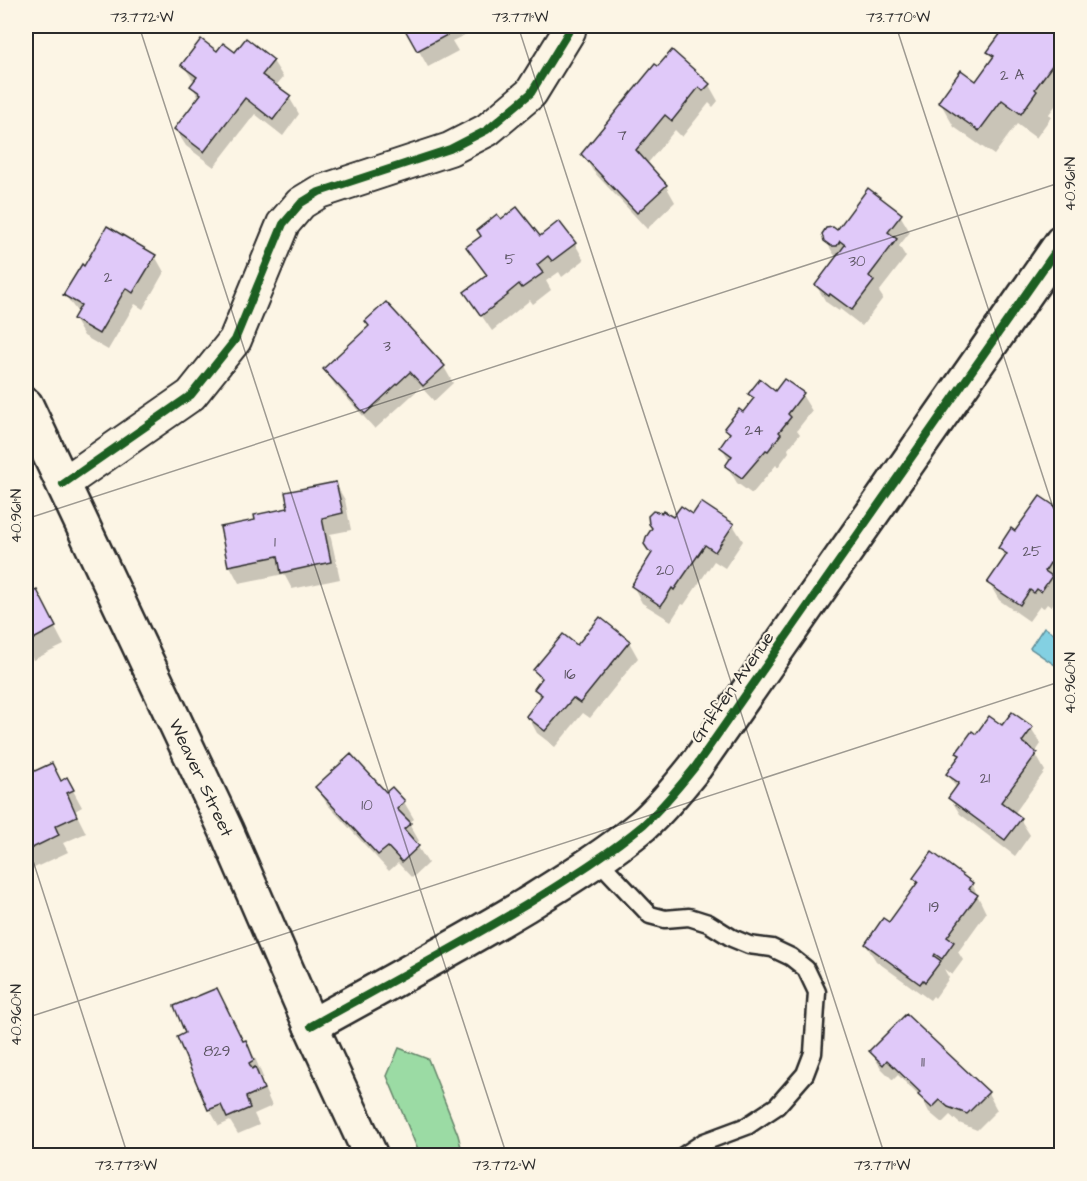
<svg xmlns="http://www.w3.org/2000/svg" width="1087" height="1181" font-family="'Architects Daughter',sans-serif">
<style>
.green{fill:#9bdba4;stroke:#638368;stroke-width:1.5}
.water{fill:#83d0e2;stroke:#608e99;stroke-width:1.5}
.shadow{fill:#0003}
.building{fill:#e0c9f9;stroke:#2b2b2b;stroke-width:1.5}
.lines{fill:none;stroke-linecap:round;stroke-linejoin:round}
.lane-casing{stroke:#2b2b2b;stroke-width:21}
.street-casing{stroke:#2b2b2b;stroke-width:36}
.secondary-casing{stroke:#2b2b2b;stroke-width:38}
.lane{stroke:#fcf5e5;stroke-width:16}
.street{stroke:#fcf5e5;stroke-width:32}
.secondary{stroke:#fcf5e5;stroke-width:33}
.cycleway-casing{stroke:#fcf5e5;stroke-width:11}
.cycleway{stroke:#1b5e20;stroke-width:8}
.ticks{fill:none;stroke:#2b2b2b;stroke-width:1.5;stroke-opacity:0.45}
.labels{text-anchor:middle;stroke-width:4.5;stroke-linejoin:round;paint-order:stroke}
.number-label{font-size:15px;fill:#58525e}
.street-label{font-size:18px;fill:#2b2b2b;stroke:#fcf5e5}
.neatline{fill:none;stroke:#2b2b2b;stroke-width:2}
.ticks-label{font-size:15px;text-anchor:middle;fill:#2b2b2b}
</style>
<rect width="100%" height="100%" fill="#fcf5e5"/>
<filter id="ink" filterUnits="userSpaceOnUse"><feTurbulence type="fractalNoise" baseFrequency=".0167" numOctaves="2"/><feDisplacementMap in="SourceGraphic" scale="12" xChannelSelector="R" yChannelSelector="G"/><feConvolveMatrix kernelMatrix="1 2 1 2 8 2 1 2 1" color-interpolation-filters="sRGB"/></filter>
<g filter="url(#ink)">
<polygon class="green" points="399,1048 428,1059 458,1135 463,1155 420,1155 387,1076"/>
<polygon class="water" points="1044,627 1061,639 1061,669 1030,648"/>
<g class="shadow">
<polygon points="405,26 484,26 452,41 458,51 428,67"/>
<polygon points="1002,26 1062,26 1062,97 1049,114 1051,117 1036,138 1017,124 994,155 954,127 940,102 976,83 993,60 989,52 1005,30"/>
<polygon points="218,53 236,54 273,61 283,77 275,87 289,97 299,114 283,136 255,114 214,167 186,146 176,130 199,98 192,86 195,83 183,65"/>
<polygon points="655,66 709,85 718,101 713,107 709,103 682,137 675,130 647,164 666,186 675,202 647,229 593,171 583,154"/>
<polygon points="900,215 910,232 899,246 906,257 879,292 883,298 862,326 840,309 839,311 826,302 816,285 837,259 825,240 837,232"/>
<polygon points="501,221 540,238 575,244 584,260 562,277 559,272 546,281 551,290 533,304 530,300 492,331 466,293 487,277 468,248"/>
<polygon points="155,256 164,272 143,309 135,304 108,350 84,336 74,319 78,313 65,295"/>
<polygon points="444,367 453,383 434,401 421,387 375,429 335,385 325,369"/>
<polygon points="776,393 802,395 812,411 797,430 800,434 788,449 789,452 778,467 776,465 752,494 737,483 727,466 730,462 722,447 730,435 726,428 744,414 754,401 750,394"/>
<polygon points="335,483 345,500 351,530 330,534 340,579 292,589 284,574 239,583 230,566 222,528 257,521 290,509"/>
<polygon points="1062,513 1062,580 1060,579 1055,586 1060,594 1051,607 1047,604 1044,608 1040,606 1029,621 999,600 989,583 1006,558 1000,548 1016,533"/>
<polygon points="693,516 733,525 743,541 725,568 714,561 684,605 682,604 671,621 642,603 633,586 652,556 648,548 673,520"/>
<polygon points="36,592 64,645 33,660 26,648 26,597"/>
<polygon points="629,642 638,658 590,718 583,713 555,747 537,733 528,716 541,699 536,689 541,682 535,671 577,647"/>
<polygon points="1002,727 1031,728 1041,744 1035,753 1045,771 1014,814 1020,819 1030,835 1015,856 960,814 950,798 957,789 948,774 960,757 958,753 977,736"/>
<polygon points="52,765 61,782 67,779 76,796 82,807 75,811 86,833 63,843 68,852 32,869 26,865 26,791 28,790 26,777"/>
<polygon points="317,787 386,794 392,789 404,802 414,819 409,823 419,841 416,844 428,863 412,878 398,863 389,871 327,804"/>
<polygon points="915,879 972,884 986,913 958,952 963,960 952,975 944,969 949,978 935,998 933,996 930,1000 876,961 866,945 889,924 918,884"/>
<polygon points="217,990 243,1042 245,1042 255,1058 263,1077 260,1079 272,1106 254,1114 259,1125 238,1134 230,1121 219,1126 210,1110 179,1037 187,1034"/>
<polygon points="871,1052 988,1093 997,1110 977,1130 959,1123 950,1115 942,1123 929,1112 923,1100 898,1075 893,1080 881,1068"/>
</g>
<g class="building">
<polygon points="403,26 445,26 449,34 417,51"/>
<polygon points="1006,26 1062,26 1062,64 1056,60 1035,89 1037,91 1021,114 1002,100 979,131 938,102 961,70 976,81 994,56 987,52"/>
<polygon points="246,38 274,60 262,75 291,96 273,120 245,98 204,152 174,129 201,94 190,86 197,77 181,65 201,39 217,51 223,43 235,52"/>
<polygon points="672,50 710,84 703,91 699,87 672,121 665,115 636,150 667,185 637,213 581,154 655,64 658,66"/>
<polygon points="868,188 902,214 888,232 897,239 869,276 874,281 852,310 830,294 829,296 815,285 845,245 840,241 837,246 831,246 824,241 822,234 826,228 833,227 837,230"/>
<polygon points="517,207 540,236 559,221 576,243 552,261 548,256 537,265 543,273 522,288 519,284 507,294 508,295 481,316 464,292 487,275 466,247 481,236 477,230 497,214 501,219"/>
<polygon points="107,226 156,255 133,293 126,288 99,334 73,319 81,305 63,295 82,264 84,266"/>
<polygon points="386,302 445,366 423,386 410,372 365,414 323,369 369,326 365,321"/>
<polygon points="760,379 775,391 784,379 804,393 788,414 791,417 779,432 781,434 768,451 766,450 742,478 725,466 732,456 720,447 730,433 724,428 739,409 743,412 754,398 748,394"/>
<polygon points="336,482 343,513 322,518 331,562 281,573 278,556 228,566 220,527 255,520 254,515 288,508 285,492"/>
<polygon points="1040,496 1062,511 1062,571 1050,563 1045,571 1052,576 1041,592 1037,589 1034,593 1030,590 1020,605 987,583 1007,554 998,548 1011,528 1015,531"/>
<polygon points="701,502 734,524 715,552 705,545 674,590 672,588 661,606 631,586 652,553 648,550 644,544 646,537 652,528 649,524 648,516 653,511 662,513 663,511 673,517 681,506 693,514"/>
<polygon points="37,590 56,627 26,643 26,595"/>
<polygon points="600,617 630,641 580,703 573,698 545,731 526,716 542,695 534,689 542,678 533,670 563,634 577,645"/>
<polygon points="1012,712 1033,727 1022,742 1037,753 1001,802 1022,818 1005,840 948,798 959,783 946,774 960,755 956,753 972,731 976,734 989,716 1002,725"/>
<polygon points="351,754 386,792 392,787 405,801 397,809 411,823 404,829 419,846 402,862 388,847 378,855 315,787"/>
<polygon points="52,763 61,781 67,777 74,790 67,793 77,816 55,826 59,835 26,851 26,775"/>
<polygon points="932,852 973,883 969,889 978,895 947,937 954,942 942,959 935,954 934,956 941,961 925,982 923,980 920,984 865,944 883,918 889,922 918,882 913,878"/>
<polygon points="217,988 243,1041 246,1040 254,1060 249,1063 252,1069 255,1067 264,1089 246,1097 250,1108 227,1118 221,1105 208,1110 177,1037 185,1033 174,1006"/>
<polygon points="906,1014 989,1092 967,1114 948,1107 940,1100 932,1108 918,1095 920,1092 887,1060 883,1065 869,1051"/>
</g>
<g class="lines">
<defs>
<polyline id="lane" points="597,859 650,915 665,919 689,917 708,923 732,938 749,945 772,948 791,957 806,969 817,992 813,1053 805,1074 777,1106 747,1126 704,1142 683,1156"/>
<polyline id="street" points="63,484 191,395 235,340 283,224 301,203 319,192 450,149 487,130 531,93 569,31"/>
<g id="secondary">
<path id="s1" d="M26 405 226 830 311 1026 371 1156"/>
<path d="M311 1026C383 986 456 947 526 905 566 880 607 855 643 825 662 808 679 787 695 767L1062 242"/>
</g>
</defs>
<use href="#lane" class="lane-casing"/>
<use href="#street" class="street-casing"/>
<use href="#secondary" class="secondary-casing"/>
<use href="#lane" class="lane"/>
<use href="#street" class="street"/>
<use href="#secondary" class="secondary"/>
<defs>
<g id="cycleway">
<polyline points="63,484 191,395 235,340 283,224 301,203 319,192 450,149 487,130 531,93 569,31"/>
<path d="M311 1026C383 986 456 947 526 905 566 880 607 855 643 825 662 808 679 787 695 767L1062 242"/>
</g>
</defs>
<use href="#cycleway" class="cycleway-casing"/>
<use href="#cycleway" class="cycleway"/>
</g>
</g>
<path class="ticks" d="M139 26 507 1156M518 26 885 1156M896 26 1062 535M26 519 1062 182M26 839 128 1156M26 1018 1062 681"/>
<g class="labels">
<g class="number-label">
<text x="1012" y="80">2 A</text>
<text x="622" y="140">7</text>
<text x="510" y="264">5</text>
<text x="857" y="266">30</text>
<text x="108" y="282">2</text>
<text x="387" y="351">3</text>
<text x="754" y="435">24</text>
<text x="275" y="547">1</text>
<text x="1032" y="556">25</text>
<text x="665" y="575">20</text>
<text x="570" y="679">16</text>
<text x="985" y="783">21</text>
<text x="367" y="810">10</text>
<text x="934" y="912">19</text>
<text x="217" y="1056">829</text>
<text x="923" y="1067">11</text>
</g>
<g class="street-label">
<text transform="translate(732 687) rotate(-55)" y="6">Griffen Avenue</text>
<text dy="6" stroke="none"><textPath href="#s1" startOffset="412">Weaver Street</textPath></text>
</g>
</g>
<rect width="1087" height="1181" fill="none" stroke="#fcf5e5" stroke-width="66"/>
<rect x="33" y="33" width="1021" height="1115" class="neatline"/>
<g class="ticks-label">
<text x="142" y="22">73.772°W</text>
<text x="520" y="22">73.771°W</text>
<text x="898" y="22">73.770°W</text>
<text transform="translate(1070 184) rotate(-90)" y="5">40.961°N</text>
<text transform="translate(16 516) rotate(-90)" y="5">40.961°N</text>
<text transform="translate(1070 683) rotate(-90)" y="5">40.960°N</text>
<text transform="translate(16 1015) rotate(-90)" y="5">40.960°N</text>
<text x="126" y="1170">73.773°W</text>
<text x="504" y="1170">73.772°W</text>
<text x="882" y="1170">73.771°W</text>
</g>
</svg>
